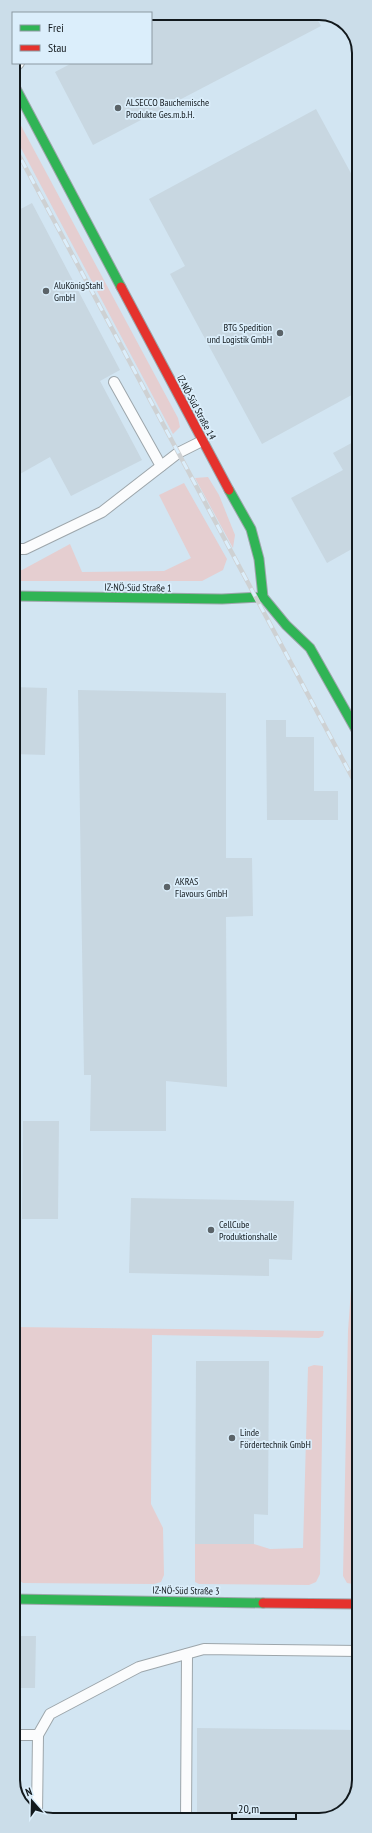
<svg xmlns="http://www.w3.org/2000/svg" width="372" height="1833" font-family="'PT Sans Narrow',sans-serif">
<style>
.built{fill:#d2e5f2}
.green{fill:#e5ced0}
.building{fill:#c8d7e1}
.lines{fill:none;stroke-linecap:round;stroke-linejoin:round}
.lane-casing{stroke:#9da6ab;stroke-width:12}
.fast-casing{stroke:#9da6ab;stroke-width:11}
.jam-casing{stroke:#9da6ab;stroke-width:11}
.lane{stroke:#fbfcfd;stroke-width:10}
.fast{stroke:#30b455;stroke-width:9}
.jam{stroke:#e5322d;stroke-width:9}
.rail-casing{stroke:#ced1d3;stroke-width:4.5}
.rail{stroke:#dbeefb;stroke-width:3;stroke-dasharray:9;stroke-linecap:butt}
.poi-dot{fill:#5b6368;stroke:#dbeefb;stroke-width:1.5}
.labels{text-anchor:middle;stroke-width:3.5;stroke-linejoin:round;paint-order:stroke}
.poi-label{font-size:10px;fill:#12191d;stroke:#dbeefb;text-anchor:start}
.street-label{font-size:10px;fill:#12191d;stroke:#dbeefb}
.rim{fill:none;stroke:#12191d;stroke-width:2}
</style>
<rect width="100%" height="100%" fill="#e2edf4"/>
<polygon class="built" points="151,13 324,13 347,25 359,48 359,1780 349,1806 324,1820 48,1820 25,1808 13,1785 13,63 151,63"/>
<g class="green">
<polygon points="18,120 178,418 180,427 173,434 13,133 13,123"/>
<polygon points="208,477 219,495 235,535 233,548 195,478"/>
<polygon points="184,483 227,559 223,570 202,581 13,581 13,570 22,570 70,544 82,572 164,571 191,558 159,495"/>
<polygon points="355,1235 359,1235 359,1585 347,1583 343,1576 348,1331"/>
<polygon points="14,1327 324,1331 323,1336 319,1338 152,1335 151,1504 163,1528 164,1575 161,1582 154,1584 23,1583 15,1578 13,1571"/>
<polygon points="314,1365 323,1366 320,1574 316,1582 309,1585 199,1584 195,1582 195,1544 254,1544 270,1549 303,1548 308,1367"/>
</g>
<g class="building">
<polygon points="168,13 314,13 321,26 93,145 55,72 72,63 151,63 151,22"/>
<polygon points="316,109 359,188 359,391 262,444 170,274 185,266 149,199"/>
<polygon points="32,203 120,370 100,381 142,460 71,496 50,457 13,478 13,213"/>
<polygon points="359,439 359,545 327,563 291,498 343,470 333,453"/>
<polygon points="13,687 47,688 45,755 13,754"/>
<polygon points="78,690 226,693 226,858 252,858 253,916 226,917 227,1087 166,1081 166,1131 90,1131 91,1075 84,1075"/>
<polygon points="266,720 286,720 286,737 314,737 314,791 338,791 338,820 267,820"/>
<polygon points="23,1121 59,1121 58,1219 22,1219"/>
<polygon points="131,1198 294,1201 292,1260 269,1259 269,1276 129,1273"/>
<polygon points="196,1361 269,1361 268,1515 254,1514 254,1544 195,1544"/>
<polygon points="13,1636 36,1636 35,1688 13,1688"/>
<polygon points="197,1728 359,1730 359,1780 349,1806 324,1820 197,1820"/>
</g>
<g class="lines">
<defs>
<g id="lane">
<polyline points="13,69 19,63"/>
<polyline points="13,192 14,193"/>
<polyline points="114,382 161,466"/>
<polyline points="13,549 25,549 102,512 178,453 202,441"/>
<polyline points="13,1735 38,1735 37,1814"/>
<polyline points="38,1735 50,1714 139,1667 204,1649 359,1651"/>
<polyline points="186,1820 187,1654"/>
</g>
<g id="fast">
<polyline points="13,83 121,287"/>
<polyline points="229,490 251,529 259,559 263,597 286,625 310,648 359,735"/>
<polyline points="13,596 222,599 263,597"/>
<polyline points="13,1599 263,1603"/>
</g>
<g id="jam">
<polyline points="121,287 229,490"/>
<polyline points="263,1603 359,1604"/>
</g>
</defs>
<use href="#lane" class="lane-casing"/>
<use href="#fast" class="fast-casing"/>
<use href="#jam" class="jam-casing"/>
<use href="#lane" class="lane"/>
<use href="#fast" class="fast"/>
<use href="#jam" class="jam"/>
<defs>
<polyline id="rail" points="13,144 359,790"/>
</defs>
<use href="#rail" class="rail-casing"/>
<use href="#rail" class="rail"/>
</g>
<g class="poi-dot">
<circle cx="118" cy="108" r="4"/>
<circle cx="46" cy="291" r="4"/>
<circle cx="280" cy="333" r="4"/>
<circle cx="167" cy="887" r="4"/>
<circle cx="211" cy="1230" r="4"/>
<circle cx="232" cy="1438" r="4"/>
</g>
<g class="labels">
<g class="poi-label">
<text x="126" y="106">ALSECCO Bauchemische<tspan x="126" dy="12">Produkte Ges.m.b.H.</tspan></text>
<text x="54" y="289">AluKönigStahl<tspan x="54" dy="12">GmbH</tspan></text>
<text x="272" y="331" text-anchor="end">BTG Spedition<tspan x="272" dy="12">und Logistik GmbH</tspan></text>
<text x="175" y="885">AKRAS<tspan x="175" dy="12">Flavours GmbH</tspan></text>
<text x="219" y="1228">CellCube<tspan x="219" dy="12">Produktionshalle</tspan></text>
<text x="240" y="1436">Linde<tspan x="240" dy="12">Fördertechnik GmbH</tspan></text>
</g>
<g class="street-label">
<text transform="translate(197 407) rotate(62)" y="4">IZ-NÖ-Süd Straße 14</text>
<text transform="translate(138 587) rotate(1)" y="4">IZ-NÖ-Süd Straße 1</text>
<text transform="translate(186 1590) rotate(1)" y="4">IZ-NÖ-Süd Straße 3</text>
</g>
</g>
<path d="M0 0H372V1833H0ZM53 20H319A33 33 0 0 1 352 53V1780A33 33 0 0 1 319 1813H53A33 33 0 0 1 20 1780V53A33 33 0 0 1 53 20Z" fill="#cbdde9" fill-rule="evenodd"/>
<path class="rim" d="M53 20H319A33 33 0 0 1 352 53V1780A33 33 0 0 1 319 1813H53A33 33 0 0 1 20 1780V53A33 33 0 0 1 53 20Z"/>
<rect x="12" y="12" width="140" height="52" fill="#dbeefb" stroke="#8b99a2"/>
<rect x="20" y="25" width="20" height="6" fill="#30b455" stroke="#8b99a2"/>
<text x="48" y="32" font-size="12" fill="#12191d">Frei</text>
<rect x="20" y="45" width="20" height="6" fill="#e5322d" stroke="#8b99a2"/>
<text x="48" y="52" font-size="12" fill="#12191d">Stau</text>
<g transform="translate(32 1801) rotate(340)" stroke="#dbeefb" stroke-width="3" paint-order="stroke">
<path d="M0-3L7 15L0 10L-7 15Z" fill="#12191d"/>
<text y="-6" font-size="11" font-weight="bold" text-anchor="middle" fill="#12191d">N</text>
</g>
<path d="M232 1813v6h64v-6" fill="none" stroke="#12191d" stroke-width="2"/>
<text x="238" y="1813" font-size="12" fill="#12191d" stroke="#dbeefb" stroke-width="3" paint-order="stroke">20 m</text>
</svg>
